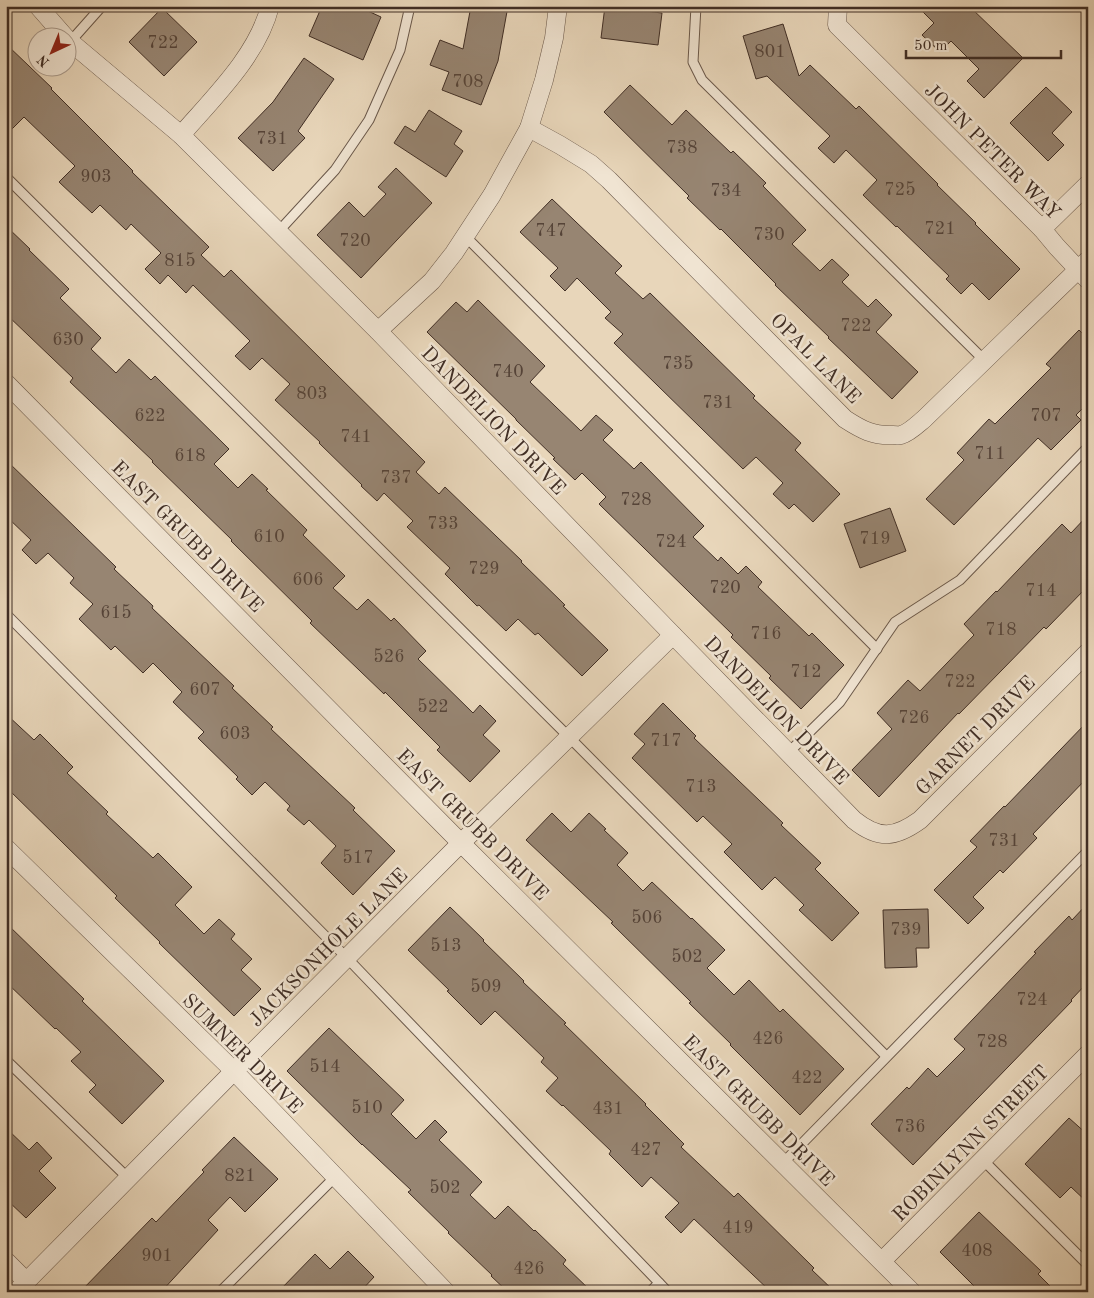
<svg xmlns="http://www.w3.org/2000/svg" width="1094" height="1298" font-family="'Old Standard TT',serif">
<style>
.building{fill:#978572;stroke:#402e25}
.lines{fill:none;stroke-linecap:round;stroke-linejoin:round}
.service-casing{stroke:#6a584a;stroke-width:11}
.minor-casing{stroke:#6a584a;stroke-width:19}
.service{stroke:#f0e4d2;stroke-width:9}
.minor{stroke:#f0e4d2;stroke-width:18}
.labels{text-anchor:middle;stroke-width:5;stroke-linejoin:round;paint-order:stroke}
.number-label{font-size:18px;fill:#564438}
.street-label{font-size:20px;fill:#402e25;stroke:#f0e4d2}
</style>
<rect width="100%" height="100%" fill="#e8d6ba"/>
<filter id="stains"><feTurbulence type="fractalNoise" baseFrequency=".004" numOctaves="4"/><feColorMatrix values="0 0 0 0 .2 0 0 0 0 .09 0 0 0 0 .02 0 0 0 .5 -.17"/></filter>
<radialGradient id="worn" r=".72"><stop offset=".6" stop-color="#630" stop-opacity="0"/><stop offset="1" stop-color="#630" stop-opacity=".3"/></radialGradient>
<g class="building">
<polygon points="322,6 357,6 381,17 363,60 309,36"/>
<polygon points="471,6 508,6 498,61 481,105 442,90 449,72 430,65 440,40 463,49"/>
<polygon points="605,6 646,6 645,11 662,13 658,45 601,38"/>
<polygon points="917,6 969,6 1023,58 984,98 967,81 979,69 951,41 940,52 922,35 934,23"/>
<polygon points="162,8 197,42 164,76 129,42"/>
<polygon points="783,24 799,76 810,65 856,109 859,106 938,184 937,185 976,223 975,224 1020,269 989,300 972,283 961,294 946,279 949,276 897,226 896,227 863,195 877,180 846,150 834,163 818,148 830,136 767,76 756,79 743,36"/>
<polygon points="6,44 52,88 51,89 133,171 132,172 209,247 201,255 224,277 231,270 425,462 416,472 439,494 445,487 522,561 521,562 565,605 563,606 608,650 582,676 538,633 535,635 518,619 506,631 479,605 477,606 445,574 450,568 407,527 413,521 384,493 377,501 361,486 362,485 319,443 320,442 275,400 290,384 262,358 250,370 235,356 250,341 193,285 186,293 168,275 160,284 145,269 161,253 131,224 126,230 100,205 92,213 59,182 75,166 24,117 6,135"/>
<polygon points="304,58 334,79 298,131 305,138 273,171 238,138 273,102"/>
<polygon points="630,85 672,125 686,110 731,153 733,151 766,183 763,186 806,230 792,244 820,271 832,259 849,275 842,282 868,307 876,299 892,315 876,332 918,372 892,399 828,338 829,337 775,285 776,284 721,229 720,230 687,198 689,196 604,112"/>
<polygon points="1046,87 1072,112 1052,133 1064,145 1048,161 1010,123"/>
<polygon points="429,110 462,131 454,144 463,151 446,177 394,143 405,126 415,132"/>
<polygon points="396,168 432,203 361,278 317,235 349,202 364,217 386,194 378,187"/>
<polygon points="552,199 622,266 615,273 643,299 650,293 755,396 753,398 801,443 795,450 840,494 813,522 794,504 789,509 773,494 783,483 756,457 743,469 614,343 623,334 605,318 611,312 577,278 565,291 550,276 558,268 520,232"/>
<polygon points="6,226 30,249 29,250 69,289 60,298 101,338 91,349 116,373 129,359 151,380 155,376 229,449 214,464 238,488 252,474 268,489 266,490 307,530 303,535 345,576 333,588 357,610 368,599 391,621 394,618 426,651 418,659 473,713 480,705 496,721 483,735 500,751 470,782 437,750 440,747 385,692 384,694 310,623 312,621 231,541 232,540 152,462 153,461 70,382 73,378 6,314"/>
<polygon points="478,300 545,366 530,382 581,431 596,415 613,430 603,440 634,469 641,462 704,526 693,537 718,561 721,557 738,574 746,566 762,582 758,587 809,636 812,633 844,665 801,709 769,678 771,676 731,637 733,635 599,504 606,497 582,473 575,480 553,459 555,458 516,420 516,419 427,332 456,302 467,312"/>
<polygon points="1079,330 1088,339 1088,403 1076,415 1081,420 1051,450 1038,438 954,525 926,499 964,460 957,453 989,419 995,424 1051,368 1046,364"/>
<polygon points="6,460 116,567 114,569 153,606 152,608 234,686 232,688 273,727 271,729 355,808 353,810 395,851 353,895 321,863 336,846 309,820 304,825 287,810 290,806 265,782 252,795 236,779 238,777 198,738 204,732 173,702 182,692 153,663 143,673 115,646 111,650 79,619 93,604 70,583 74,578 48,553 36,564 22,550 31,540 6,516"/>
<polygon points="890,508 906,551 860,568 844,524"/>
<polygon points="1088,515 1088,586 1046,629 1044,627 959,714 958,713 879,797 852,770 892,729 877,713 908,680 920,691 974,635 964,624 996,591 997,592 1062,524 1071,533"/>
<polygon points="663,703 696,736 694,738 783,823 781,825 821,863 815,869 859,913 832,941 799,910 804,905 775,877 762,890 724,852 732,844 703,816 697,822 632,758 645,744 634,734"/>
<polygon points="6,714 34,740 40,734 73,767 67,773 108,812 106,814 153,858 158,853 192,887 175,905 204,934 219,919 235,934 231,939 252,959 241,970 261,989 234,1016 159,943 160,942 115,898 117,896 6,787"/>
<polygon points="1088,721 1088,777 1033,834 1037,838 1003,873 1000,870 973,897 984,908 968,924 934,890 977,847 970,841 1004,806 1005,807"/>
<polygon points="552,813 571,832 589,813 606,829 604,830 628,853 617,865 643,891 652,882 691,919 692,918 725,950 707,968 734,995 749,980 780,1012 783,1009 844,1069 800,1115 730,1045 731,1044 689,1003 691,1002 611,923 613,922 526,840"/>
<polygon points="1088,903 1088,982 1071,1000 1072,1001 913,1165 871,1124 907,1087 909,1089 928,1068 937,1077 965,1049 954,1039 1036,953 1034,952 1069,916 1072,920"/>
<polygon points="450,907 484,940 483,941 524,981 523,982 566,1023 564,1024 646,1104 645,1105 684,1144 681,1147 734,1197 738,1193 814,1268 812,1270 835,1292 771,1292 694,1219 681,1233 665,1217 679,1203 651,1177 642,1187 609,1154 611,1151 563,1105 562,1106 546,1091 558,1078 541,1062 544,1058 495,1011 481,1025 447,991 449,990 408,950"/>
<polygon points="928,909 929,948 916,948 917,967 885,968 883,910"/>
<polygon points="6,923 84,999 82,1001 164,1081 122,1124 89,1092 96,1085 71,1061 81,1052 56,1028 55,1029 6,982"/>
<polygon points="329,1028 404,1100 391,1114 416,1139 435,1120 447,1132 439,1140 482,1182 470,1195 495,1219 508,1206 534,1231 535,1230 566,1260 563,1264 592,1292 508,1292 491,1276 492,1275 448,1233 449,1232 408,1192 411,1190 362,1144 362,1145 287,1071"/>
<polygon points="1069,1118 1088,1135 1088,1203 1071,1187 1060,1198 1025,1164"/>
<polygon points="6,1128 29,1150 37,1142 52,1158 39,1171 56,1188 26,1218 6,1199"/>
<polygon points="234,1137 278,1179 245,1212 230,1197 208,1220 218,1230 161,1292 80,1292 152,1218 156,1222 204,1172 202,1170"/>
<polygon points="979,1212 1041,1271 1038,1274 1056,1292 980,1292 940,1252"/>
<polygon points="348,1251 374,1277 360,1292 278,1292 315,1254 330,1269"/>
</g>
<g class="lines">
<defs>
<g id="service">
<polyline points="696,6 693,62 702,80 984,360"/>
<polyline points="70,42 102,6"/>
<polyline points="6,177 569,737 886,1056"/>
<polyline points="278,232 335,170 369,120 400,50 410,6"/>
<polyline points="465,236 877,649"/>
<polyline points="6,614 347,958 668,1292"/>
<polyline points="788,753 840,702 895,622 960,580 1088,447"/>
<polyline points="6,1060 128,1178"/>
<polyline points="983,1160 1088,1265"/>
<polyline points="783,1163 1088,851"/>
<polyline points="220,1292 335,1177"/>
<polyline points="650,1292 659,1283"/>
</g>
<g id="minor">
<polyline points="38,6 66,38"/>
<polyline points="838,6 837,25 1042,229 1057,247 1088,280"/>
<path d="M68 40 181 135 378 331 673 635 854 820C879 840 895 838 920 820L1088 652"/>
<path d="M529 128 560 145 591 164 609 180 845 419C862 430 873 436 893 435 896 435 899 436 901 435 909 433 918 424 924 419L1088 260"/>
<path d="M181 135C213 98 258 55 270 6"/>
<polyline points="1042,229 1088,184"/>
<polyline points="378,331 432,281 454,253 492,195 529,128 544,80 554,38 558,6"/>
<polyline points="6,383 461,843 912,1292"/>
<polyline points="6,848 234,1071 446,1292"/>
<polyline points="6,1261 26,1281"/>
<polyline points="882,1261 1088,1054"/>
<polyline points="16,1292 234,1071 461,843 673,635"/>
</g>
</defs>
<use href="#service" class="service-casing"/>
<use href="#minor" class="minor-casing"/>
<use href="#service" class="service"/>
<use href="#minor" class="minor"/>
</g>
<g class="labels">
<g class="number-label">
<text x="163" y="48">722</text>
<text x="770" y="57">801</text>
<text x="468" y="87">708</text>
<text x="272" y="144">731</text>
<text x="682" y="153">738</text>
<text x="96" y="182">903</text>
<text x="900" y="195">725</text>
<text x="726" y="196">734</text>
<text x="940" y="234">721</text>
<text x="551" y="236">747</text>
<text x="769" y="240">730</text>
<text x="355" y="246">720</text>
<text x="180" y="266">815</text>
<text x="856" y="331">722</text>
<text x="68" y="345">630</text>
<text x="678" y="369">735</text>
<text x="508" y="377">740</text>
<text x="312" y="399">803</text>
<text x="718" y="408">731</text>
<text x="150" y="421">622</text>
<text x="1046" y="421">707</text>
<text x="356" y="442">741</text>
<text x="990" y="459">711</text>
<text x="190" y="461">618</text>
<text x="396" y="483">737</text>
<text x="636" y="505">728</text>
<text x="443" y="529">733</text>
<text x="269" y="542">610</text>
<text x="875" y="544">719</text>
<text x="671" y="547">724</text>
<text x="484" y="574">729</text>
<text x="308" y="585">606</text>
<text x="725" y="593">720</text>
<text x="1041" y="596">714</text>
<text x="116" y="618">615</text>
<text x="1001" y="635">718</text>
<text x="766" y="639">716</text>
<text x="389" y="662">526</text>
<text x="806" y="677">712</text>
<text x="960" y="687">722</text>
<text x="205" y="695">607</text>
<text x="433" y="712">522</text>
<text x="914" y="723">726</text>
<text x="235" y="739">603</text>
<text x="666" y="746">717</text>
<text x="701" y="792">713</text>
<text x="1004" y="846">731</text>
<text x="358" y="863">517</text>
<text x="647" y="923">506</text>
<text x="906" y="935">739</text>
<text x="446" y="951">513</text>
<text x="687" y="962">502</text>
<text x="486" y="992">509</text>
<text x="1032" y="1005">724</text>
<text x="768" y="1044">426</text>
<text x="992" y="1047">728</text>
<text x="325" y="1072">514</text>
<text x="807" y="1083">422</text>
<text x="367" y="1113">510</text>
<text x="608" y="1114">431</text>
<text x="910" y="1132">736</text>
<text x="646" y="1155">427</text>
<text x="240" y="1181">821</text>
<text x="445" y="1193">502</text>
<text x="738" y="1233">419</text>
<text x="977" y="1256">408</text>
<text x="157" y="1261">901</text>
<text x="529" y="1274">426</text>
</g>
<g class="street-label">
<text transform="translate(993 151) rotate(45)" y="7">JOHN PETER WAY</text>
<text transform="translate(816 358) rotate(45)" y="7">OPAL LANE</text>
<text transform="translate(494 420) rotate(46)" y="7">DANDELION DRIVE</text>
<text transform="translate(188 536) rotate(45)" y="7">EAST GRUBB DRIVE</text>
<text transform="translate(777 710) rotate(46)" y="7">DANDELION DRIVE</text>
<text transform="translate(975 735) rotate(-45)" y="7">GARNET DRIVE</text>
<text transform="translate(473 824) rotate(45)" y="7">EAST GRUBB DRIVE</text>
<text transform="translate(328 947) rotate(-45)" y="7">JACKSONHOLE LANE</text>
<text transform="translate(243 1053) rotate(45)" y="7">SUMNER DRIVE</text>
<text transform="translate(759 1110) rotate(45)" y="7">EAST GRUBB DRIVE</text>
<text transform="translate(970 1143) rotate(-45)" y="7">ROBINLYNN STREET</text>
</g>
</g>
<rect width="1094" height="1298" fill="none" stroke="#e8d6ba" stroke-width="25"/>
<rect x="8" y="8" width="1079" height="1283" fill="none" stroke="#402e25" stroke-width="2.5"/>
<rect x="12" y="12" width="1069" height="1273" fill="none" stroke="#402e25"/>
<g transform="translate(52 52) rotate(224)"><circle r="24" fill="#f0e4d2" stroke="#aa9b8d"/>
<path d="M0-4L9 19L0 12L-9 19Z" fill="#8f2418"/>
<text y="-8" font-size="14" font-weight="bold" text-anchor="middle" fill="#402e25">N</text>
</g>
<path d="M906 50v8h155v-8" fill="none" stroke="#402e25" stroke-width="2.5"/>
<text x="914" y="50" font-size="15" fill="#402e25" stroke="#f0e4d2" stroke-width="4" paint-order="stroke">50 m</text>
<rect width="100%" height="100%" filter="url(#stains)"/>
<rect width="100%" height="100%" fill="url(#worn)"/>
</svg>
